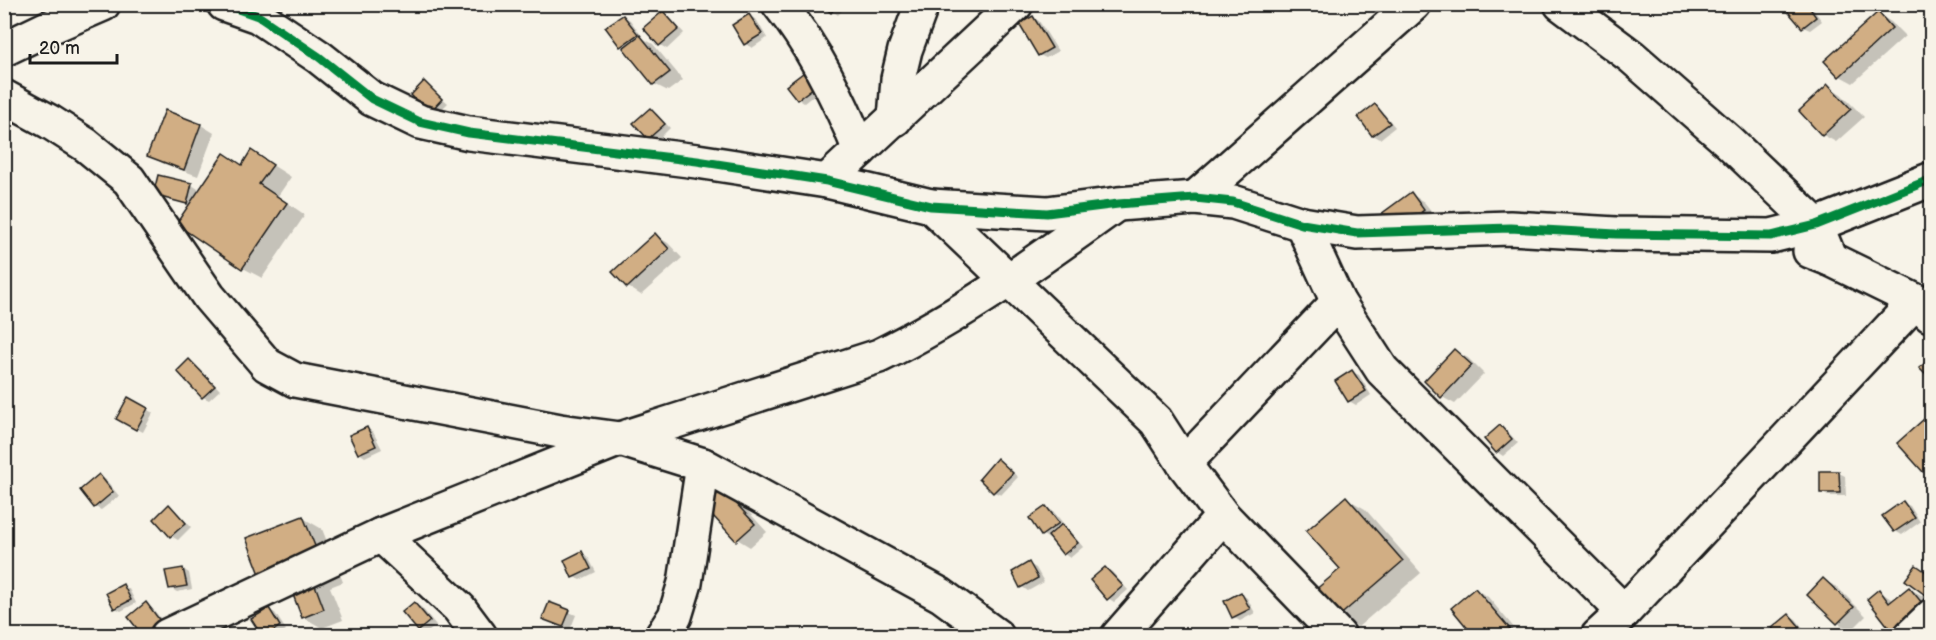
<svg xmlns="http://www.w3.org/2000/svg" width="1936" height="640" font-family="'Balsamiq Sans',sans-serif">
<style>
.shadow{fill:#0003}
.building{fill:#d1ae84;stroke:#1c1c1c;stroke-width:1.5}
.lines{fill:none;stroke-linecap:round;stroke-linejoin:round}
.street-casing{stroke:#1c1c1c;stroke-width:38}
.street{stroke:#f7f3e8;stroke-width:33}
.cycleway-casing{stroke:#f7f3e8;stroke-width:13}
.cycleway{stroke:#00873e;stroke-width:9}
</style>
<rect width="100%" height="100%" fill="#f7f3e8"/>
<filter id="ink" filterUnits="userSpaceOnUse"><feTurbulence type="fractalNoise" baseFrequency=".0167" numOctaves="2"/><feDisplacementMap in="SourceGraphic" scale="12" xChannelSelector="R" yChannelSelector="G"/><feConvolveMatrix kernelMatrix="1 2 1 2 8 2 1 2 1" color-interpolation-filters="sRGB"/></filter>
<g filter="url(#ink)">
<g class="shadow">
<polygon points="823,4 848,4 838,15"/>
<polygon points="1789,4 1809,4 1822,21 1810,30 1803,27"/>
<polygon points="663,13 669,17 684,33 667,49 660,45 646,28"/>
<polygon points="1878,14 1891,22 1905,36 1853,83 1840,76"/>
<polygon points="623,16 630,20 644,39 653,44 683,80 668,91 654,84 626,49 621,46"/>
<polygon points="749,16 756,19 767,38 752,48 746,44"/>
<polygon points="1033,18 1039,21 1058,51 1046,58 1039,55"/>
<polygon points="803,75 810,79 819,91 804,103 798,99"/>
<polygon points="425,83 448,103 436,115 430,111"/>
<polygon points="1828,86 1841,94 1864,117 1836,142 1823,135"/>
<polygon points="1375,106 1381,110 1395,127 1380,139 1373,135"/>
<polygon points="650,109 656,113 670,128 656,142 649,138 635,123"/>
<polygon points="165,112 201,125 214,133 198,176 162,163 149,155"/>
<polygon points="252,152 291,177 278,196 305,215 262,278 243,268 191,205 161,198 155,195 159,177 192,185 198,189 196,197 243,166"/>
<polygon points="1411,194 1424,202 1437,218 1379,217"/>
<polygon points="655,235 668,243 682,258 641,295 628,287"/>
<polygon points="1454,351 1468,358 1484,374 1455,404 1442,397"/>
<polygon points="189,361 196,365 220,390 209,400 203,397"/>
<polygon points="1352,372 1359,375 1371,395 1356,405 1349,401"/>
<polygon points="129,399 153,413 143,432 118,419"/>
<polygon points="1932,414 1932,475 1924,471"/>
<polygon points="1500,427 1507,431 1518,443 1503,456 1497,452"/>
<polygon points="367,428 373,432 382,449 365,457 359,453"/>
<polygon points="998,460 1018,477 1001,495 994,492"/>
<polygon points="711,471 767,532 750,547 737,539"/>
<polygon points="1839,473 1845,476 1846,496 1828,496 1821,492"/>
<polygon points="99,476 106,480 119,496 101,510 95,507"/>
<polygon points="1346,498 1365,509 1421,573 1358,627 1338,616"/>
<polygon points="1903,503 1910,506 1920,522 1902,535 1895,531"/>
<polygon points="169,506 175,510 191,527 178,540 171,536 156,519"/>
<polygon points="1046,508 1053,511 1083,547 1070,558 1064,554 1051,537 1049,539 1043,535 1031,519"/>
<polygon points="303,518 322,529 343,582 330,587 343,620 322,628 303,617"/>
<polygon points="582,553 588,557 596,572 580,580 574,577"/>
<polygon points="1029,564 1036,568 1044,582 1028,591 1022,587"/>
<polygon points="1105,568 1112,572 1128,590 1114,602 1108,598"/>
<polygon points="183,569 189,573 192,589 177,592 170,588"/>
<polygon points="1823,580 1837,587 1866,616 1851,631 1838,623 1809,595"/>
<polygon points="123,586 129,589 136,603 121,611 115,608"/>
<polygon points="1475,589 1488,597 1521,636 1476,636"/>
<polygon points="1910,589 1923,596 1932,607 1915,636 1879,591 1894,601"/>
<polygon points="1241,594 1247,598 1255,613 1240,621 1233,617"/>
<polygon points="146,604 152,608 167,626 155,636 145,635 130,617"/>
<polygon points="414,604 421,607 436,625 426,634 419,630"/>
<polygon points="550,604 576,615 570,630 551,622"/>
<polygon points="269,610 275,613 286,630 277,636 264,636"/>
<polygon points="1789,615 1796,619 1805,631 1799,636 1781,636"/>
<polygon points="1137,621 1151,629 1155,636 1127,636"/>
</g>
<g class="building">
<polygon points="821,4 838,4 831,13"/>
<polygon points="1787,4 1807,4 1816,17 1802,28 1784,7"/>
<polygon points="663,11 679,29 659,46 643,28"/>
<polygon points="1878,12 1892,28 1839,77 1824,61"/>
<polygon points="749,14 762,34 744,45 732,25"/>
<polygon points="623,15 638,34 620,47 605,27"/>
<polygon points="1033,16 1052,48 1038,56 1019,24"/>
<polygon points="640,35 670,72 653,85 623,48"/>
<polygon points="803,73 814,87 797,100 786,86"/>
<polygon points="424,81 442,99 429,113 411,95"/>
<polygon points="1828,84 1851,109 1822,136 1799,111"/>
<polygon points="1375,104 1390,123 1372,136 1358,117"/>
<polygon points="650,108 665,124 648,139 633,123"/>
<polygon points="165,110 201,124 184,170 147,156"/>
<polygon points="251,150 273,165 259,184 287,203 242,269 176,224 224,153 242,165"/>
<polygon points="158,175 192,183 187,204 153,195"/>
<polygon points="1411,192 1424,210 1390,235 1377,217"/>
<polygon points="655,233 669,249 627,288 612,272"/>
<polygon points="1454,349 1472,365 1441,398 1424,381"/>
<polygon points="1932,357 1932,381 1919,368"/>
<polygon points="189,359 215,386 202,398 177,371"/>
<polygon points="1352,370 1366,391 1348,402 1335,381"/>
<polygon points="128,397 148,408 136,430 116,419"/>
<polygon points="1932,412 1932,464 1923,472 1897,443"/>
<polygon points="1500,425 1512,439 1496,453 1484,439"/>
<polygon points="367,427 376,446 358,454 349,435"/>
<polygon points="997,458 1013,473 993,493 979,479"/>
<polygon points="698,462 755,524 736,541 679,479"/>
<polygon points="1820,471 1839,471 1840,493 1820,493"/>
<polygon points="99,474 113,492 94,508 80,490"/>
<polygon points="1346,496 1403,561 1337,618 1314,591 1340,569 1306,531"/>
<polygon points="1903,501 1915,518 1894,532 1882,516"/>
<polygon points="169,504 186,523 170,537 154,519"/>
<polygon points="1046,506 1059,523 1041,536 1029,518"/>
<polygon points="303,516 325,571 312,577 324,609 302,618 285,574 263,582 246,538"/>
<polygon points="1062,524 1078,543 1063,555 1048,536"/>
<polygon points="582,551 591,569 572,578 564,560"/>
<polygon points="1029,562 1038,578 1020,588 1012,572"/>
<polygon points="1916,565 1932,576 1932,593 1928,597 1905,580"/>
<polygon points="1105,567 1123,586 1107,600 1090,580"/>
<polygon points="183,568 187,586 169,589 165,571"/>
<polygon points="1823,578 1854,607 1837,624 1807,595"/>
<polygon points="123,584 131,600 114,609 106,593"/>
<polygon points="1909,587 1927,609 1894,634 1867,599 1879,589 1889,603"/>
<polygon points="1475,588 1516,636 1474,636 1451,608"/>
<polygon points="1241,592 1250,609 1232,618 1224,601"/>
<polygon points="146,602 161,622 143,636 128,617"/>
<polygon points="414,602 430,621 418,631 402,612"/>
<polygon points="549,602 570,610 563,627 542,619"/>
<polygon points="269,608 280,626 266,636 262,636 251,619"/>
<polygon points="1789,614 1800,627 1788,636 1779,636 1772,628"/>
</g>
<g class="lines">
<defs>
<g id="street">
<polyline points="224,4 258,16 319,57 372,99 420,122 469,133 697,161 827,181 931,206 1047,213 1118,204 1195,198 1233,202 1302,224 1357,233 1510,228 1616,234 1771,236 1816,225 1932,179"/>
<path d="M779 4C814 47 839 99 860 150"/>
<polyline points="1561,4 1632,57 1729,142 1816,225 1830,259"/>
<polyline points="4,49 50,27 103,4"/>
<polyline points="4,97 50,122 86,145 129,180 209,297 267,365 295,380 560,431 620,439 703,465 941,595 997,636"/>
<polyline points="895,119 898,79 905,50 922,4"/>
<polyline points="827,181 1016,4"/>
<polyline points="1195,198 1414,4"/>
<polyline points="931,206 1156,421 1184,464 1223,516 1339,636"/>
<polyline points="1302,224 1338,302 1382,370 1624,612"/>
<polyline points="1810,251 1830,259 1916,301 1930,315"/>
<polyline points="1184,464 1338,302"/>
<polyline points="381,535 459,608 480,636"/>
<path d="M167 636 381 535 620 439 879 356C963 315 1039 260 1114 206"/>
<polyline points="662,636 675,616 685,583 703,465"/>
<polyline points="1118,636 1223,516"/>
<polyline points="1598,636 1624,612 1916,301"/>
<polyline points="1911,636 1932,616"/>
</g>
</defs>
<use href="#street" class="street-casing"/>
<use href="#street" class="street"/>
<defs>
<polyline id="cycleway" points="224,4 258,16 319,57 372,99 420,122 469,133 697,161 827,181 931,206 1047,213 1118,204 1195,198 1233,202 1302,224 1357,233 1510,228 1616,234 1771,236 1816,225 1932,179"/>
</defs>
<use href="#cycleway" class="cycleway-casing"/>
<use href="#cycleway" class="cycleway"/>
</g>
</g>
<rect width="1936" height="640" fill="none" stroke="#f7f3e8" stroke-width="24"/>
<rect x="12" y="12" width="1912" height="616" fill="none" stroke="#1c1c1c" stroke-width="2" filter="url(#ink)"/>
<path d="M30 54v9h87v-9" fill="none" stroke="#1c1c1c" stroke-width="3"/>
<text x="39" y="54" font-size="18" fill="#1c1c1c" stroke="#f7f3e8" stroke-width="4.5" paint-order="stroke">20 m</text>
</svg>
